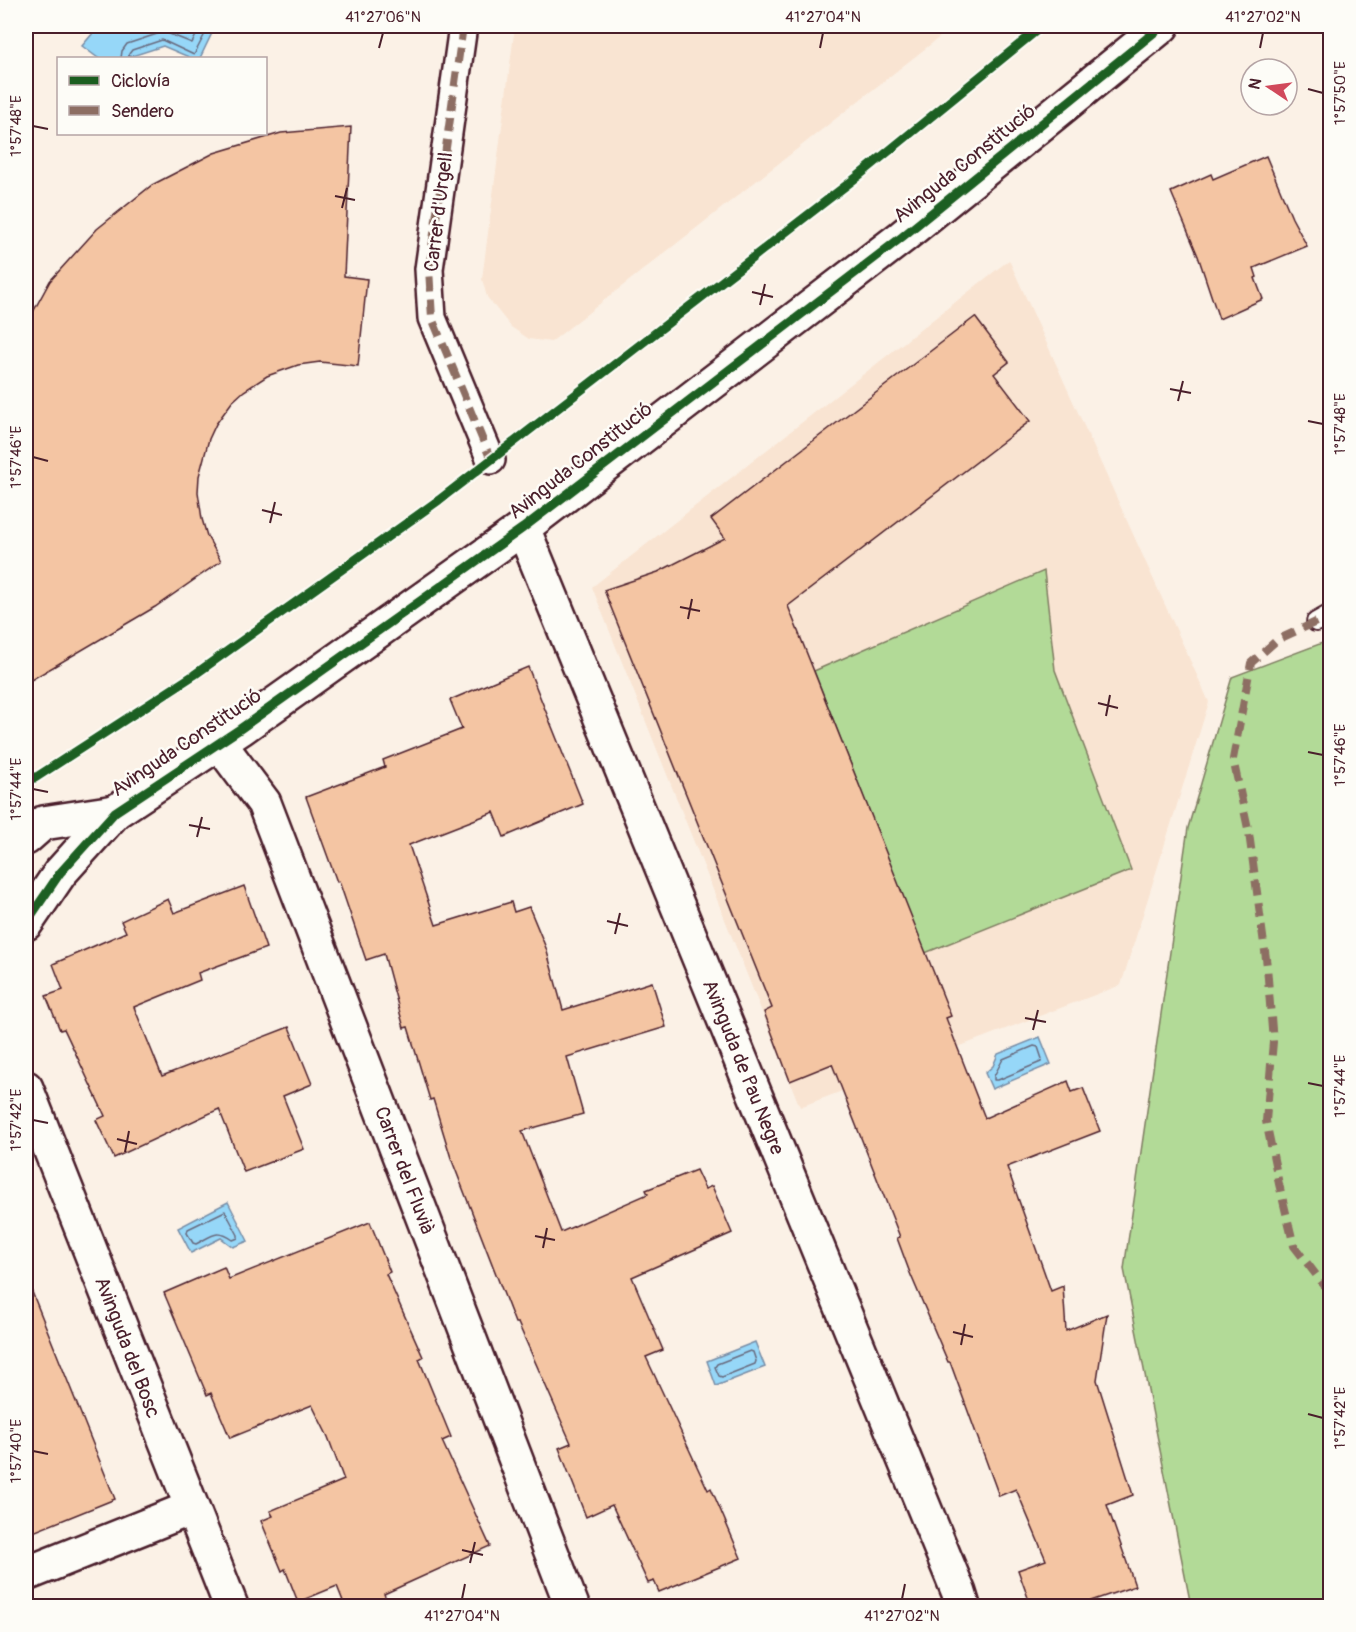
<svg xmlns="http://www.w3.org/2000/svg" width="1356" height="1632" font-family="Pangolin,sans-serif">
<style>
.built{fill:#f9e4d2}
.green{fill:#b2da97;stroke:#7e7c61;stroke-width:1.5}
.water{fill:#96d7f8;stroke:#788da6;stroke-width:1.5}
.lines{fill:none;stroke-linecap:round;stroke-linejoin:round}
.shore{stroke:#68697d;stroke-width:1.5}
.building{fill:#f4c5a3;stroke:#4a1f2b;stroke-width:1.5}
.service-casing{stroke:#4a1f2b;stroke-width:22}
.pedestrian-casing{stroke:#4a1f2b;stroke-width:32}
.minor-casing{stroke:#4a1f2b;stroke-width:38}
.tertiary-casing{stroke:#4a1f2b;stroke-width:38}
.service{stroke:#fdfcf7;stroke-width:18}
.pedestrian{stroke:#fdfcf7;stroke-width:27}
.minor{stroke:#fdfcf7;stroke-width:33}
.tertiary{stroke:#fdfcf7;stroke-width:33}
.quiet{stroke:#8d6e63;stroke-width:8;stroke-dasharray:15 8;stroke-linecap:butt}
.cycleway-casing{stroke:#fdfcf7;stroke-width:13}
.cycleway{stroke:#1b5e20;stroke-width:9}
.ticks{fill:none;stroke:#4a1f2b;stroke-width:2}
.labels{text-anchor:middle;stroke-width:5;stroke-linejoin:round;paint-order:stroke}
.street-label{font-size:20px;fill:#4a1f2b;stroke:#fdfcf7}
.neatline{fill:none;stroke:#4a1f2b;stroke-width:2}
.ticks-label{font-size:15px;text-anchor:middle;fill:#4a1f2b}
</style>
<rect width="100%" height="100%" fill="#fbf1e6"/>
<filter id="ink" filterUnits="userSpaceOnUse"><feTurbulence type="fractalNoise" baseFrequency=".0167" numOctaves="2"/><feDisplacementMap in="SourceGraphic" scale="12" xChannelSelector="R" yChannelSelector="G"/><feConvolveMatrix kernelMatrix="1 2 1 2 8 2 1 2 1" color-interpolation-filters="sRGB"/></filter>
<g filter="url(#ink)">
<g class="built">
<polygon points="515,26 954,26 551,342 529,339 511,327 487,297 482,279"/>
<polygon points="1009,260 1209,702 1121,985 800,1107 592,587"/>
</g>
<g class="green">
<polygon points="1044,571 1055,670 1131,870 925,953 814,671"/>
<polygon points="1330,640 1330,1606 1191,1606 1124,1269 1188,828 1232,677"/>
</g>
<g class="water">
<polygon points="99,26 220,26 215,27 200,58 191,58 163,46 126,58 98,58 82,46"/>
<polygon points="1040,1037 1051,1064 992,1089 985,1073 993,1066 998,1054"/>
<polygon points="228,1202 248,1241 233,1247 221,1238 191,1253 178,1228"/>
<polygon points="755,1342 765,1367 716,1386 707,1361"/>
</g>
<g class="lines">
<g class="shore">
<polyline points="121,58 122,51 127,44 160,33 167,33 192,43 201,26"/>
<polyline points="128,58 129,54 132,50 162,40 194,55 209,26"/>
<polygon points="1034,1046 1038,1047 1042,1059 1041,1062 998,1080 994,1080 994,1076 1003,1059"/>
<path d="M225 1211 238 1235V1238L233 1240C217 1228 212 1236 196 1244L193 1243 187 1233 188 1229Z"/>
<polygon points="750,1351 753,1352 756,1361 755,1364 722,1377 719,1376 715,1367 717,1364"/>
</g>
</g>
<g class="building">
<polygon points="351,127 344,276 367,279 358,366 320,362 298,365 267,376 244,391 232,402 216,424 209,439 199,476 198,492 202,519 207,536 221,561 155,607 26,683 26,325 50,281 97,229 152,185 214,153 281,133"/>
<polygon points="1266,156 1292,218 1307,246 1254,268 1257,277 1255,278 1263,299 1219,319 1198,256 1171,192 1211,174 1213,179"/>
<polygon points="975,317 1009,362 994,374 1030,421 788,606 951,1016 946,1018 985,1118 1068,1081 1072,1092 1083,1088 1100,1131 1007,1167 1051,1291 1063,1286 1066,1331 1107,1314 1097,1380 1133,1495 1107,1505 1135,1586 1076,1606 1031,1606 1018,1570 1046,1560 1016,1489 999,1496 950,1362 948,1362 910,1273 897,1238 900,1237 832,1064 790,1081 764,1012 772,1008 604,590 658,572 725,538 711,519"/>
<polygon points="528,667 583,804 504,837 494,812 409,845 436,925 511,902 514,912 529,907 546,948 563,1010 652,982 666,1027 567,1057 583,1114 522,1131 561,1232 648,1194 646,1190 696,1170 705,1189 712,1186 732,1233 632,1277 663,1350 646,1357 708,1490 711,1488 741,1558 659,1592 654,1581 648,1583 612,1505 586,1517 559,1448 571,1443 518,1323 515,1323 451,1158 433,1099 430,1100 408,1027 404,1028 384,954 366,960 339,881 337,882 306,797 385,767 383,760 462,729 450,700"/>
<polygon points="244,886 266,948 198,973 200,980 134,1007 162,1076 289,1027 312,1084 283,1096 304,1149 244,1172 219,1109 114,1158 96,1120 105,1116 64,1029 60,1030 46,996 63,990 53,964 126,932 121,921 168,899 174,913"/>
<polygon points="370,1222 390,1272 386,1274 423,1357 419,1359 451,1437 442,1441 490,1546 384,1594 389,1606 345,1606 337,1586 298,1602 285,1569 282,1571 261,1521 273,1516 270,1511 344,1480 328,1437 312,1405 230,1438 211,1393 207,1395 164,1293 224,1267 229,1279"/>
<polygon points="26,1282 28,1282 115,1499 26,1535"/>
</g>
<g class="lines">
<defs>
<polyline id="service" points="1316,622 1330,614"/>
<polyline id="pedestrian" points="463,26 429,269 432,318 491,460"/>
<g id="minor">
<polyline points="523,528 959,1593 963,1606"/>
<polyline points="219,743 264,803 572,1606"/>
<polyline points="26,1088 231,1606"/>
<polyline points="26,1574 191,1508"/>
</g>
<g id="tertiary">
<polyline points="26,838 43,823 115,812"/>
<polyline points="26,923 60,873 115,812 240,729 523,528 902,237 1162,26"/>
</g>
</defs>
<use href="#service" class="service-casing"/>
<use href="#pedestrian" class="pedestrian-casing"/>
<use href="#minor" class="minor-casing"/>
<use href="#tertiary" class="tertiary-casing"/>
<use href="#service" class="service"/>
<use href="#pedestrian" class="pedestrian"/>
<use href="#minor" class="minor"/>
<use href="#tertiary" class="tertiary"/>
<g class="quiet">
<polyline points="463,26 429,269 432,318 491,460"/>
<polyline points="1316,622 1277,640 1251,663 1233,759 1249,833 1267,966 1273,1042 1266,1121 1279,1184 1294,1246 1330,1293"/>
</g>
<defs>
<g id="cycleway">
<polyline points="26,779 35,778 194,675 439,500 857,177 1042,26"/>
<polyline points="26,923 60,873 115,812 240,729 523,528 902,237 1162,26"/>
</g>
</defs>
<use href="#cycleway" class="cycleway-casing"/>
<use href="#cycleway" class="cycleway"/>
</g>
</g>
<path class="ticks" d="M379 48 383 33M820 48 823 33M1260 48 1263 33M1308 89 1323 93M33 126 48 129M335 196 355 200M342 208 347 188M752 292 773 297M760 305 765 284M1170 389 1191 393M1178 401 1183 381M1308 421 1323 424M33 457 48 461M262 510 282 515M270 523 275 502M680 607 700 611M688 619 692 599M1098 703 1118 708M1106 716 1110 695M1308 752 1323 755M33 789 48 792M189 825 210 829M197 837 202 817M607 921 628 926M615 934 620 913M1025 1018 1046 1022M1033 1030 1038 1010M1308 1083 1323 1086M33 1120 48 1123M117 1139 137 1144M125 1152 129 1131M535 1236 555 1240M543 1248 547 1228M953 1332 973 1337M961 1345 965 1324M1308 1414 1323 1418M33 1451 48 1454M462 1550 483 1555M470 1563 475 1542M462 1599 465 1584M902 1599 905 1584"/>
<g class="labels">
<g class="street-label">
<text transform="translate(964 163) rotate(-39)" y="7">Avinguda Constitució</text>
<text transform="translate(438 212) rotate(-83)" y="7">Carrer d'Urgell</text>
<text transform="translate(580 460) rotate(-38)" y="7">Avinguda Constitució</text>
<text transform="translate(186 742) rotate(-34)" y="7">Avinguda Constitució</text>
<text transform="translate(744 1067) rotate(68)" y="7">Avinguda de Pau Negre</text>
<text transform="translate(405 1170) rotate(69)" y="7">Carrer del Fluvià</text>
<text transform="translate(128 1347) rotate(69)" y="7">Avinguda del Bosc</text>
</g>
</g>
<rect width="1356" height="1632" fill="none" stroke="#fdfcf7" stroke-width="66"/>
<rect x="57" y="57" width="210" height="78" fill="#fdfcf7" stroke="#b5a4a5" stroke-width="1.5"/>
<rect x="69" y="76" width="30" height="9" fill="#1b5e20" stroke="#b5a4a5" stroke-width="1.5"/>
<text x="111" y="87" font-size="18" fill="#4a1f2b">Ciclovía</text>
<rect x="69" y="106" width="30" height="9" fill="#8d6e63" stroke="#b5a4a5" stroke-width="1.5"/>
<text x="111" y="117" font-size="18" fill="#4a1f2b">Sendero</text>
<g transform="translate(1269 87) rotate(283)"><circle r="28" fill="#fdfcf7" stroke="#b5a4a5" stroke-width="1.5"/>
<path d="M0-4.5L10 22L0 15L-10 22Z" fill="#d1495b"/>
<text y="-9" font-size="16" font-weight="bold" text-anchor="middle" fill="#4a1f2b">N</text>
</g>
<rect x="33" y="33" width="1290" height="1566" class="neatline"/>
<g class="ticks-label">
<text x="383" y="22">41°27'06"N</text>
<text x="823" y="22">41°27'04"N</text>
<text x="1263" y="22">41°27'02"N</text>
<text transform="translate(1340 93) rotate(-90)" y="5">1°57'50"E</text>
<text transform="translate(16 126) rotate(-90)" y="5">1°57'48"E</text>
<text transform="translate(1340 424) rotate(-90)" y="5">1°57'48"E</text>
<text transform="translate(16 457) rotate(-90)" y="5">1°57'46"E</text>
<text transform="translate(1340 755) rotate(-90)" y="5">1°57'46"E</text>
<text transform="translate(16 789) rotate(-90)" y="5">1°57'44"E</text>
<text transform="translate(1340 1086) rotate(-90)" y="5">1°57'44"E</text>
<text transform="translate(16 1120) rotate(-90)" y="5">1°57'42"E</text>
<text transform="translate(1340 1418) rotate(-90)" y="5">1°57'42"E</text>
<text transform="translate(16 1451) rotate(-90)" y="5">1°57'40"E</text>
<text x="462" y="1621">41°27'04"N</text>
<text x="902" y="1621">41°27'02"N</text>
</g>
</svg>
